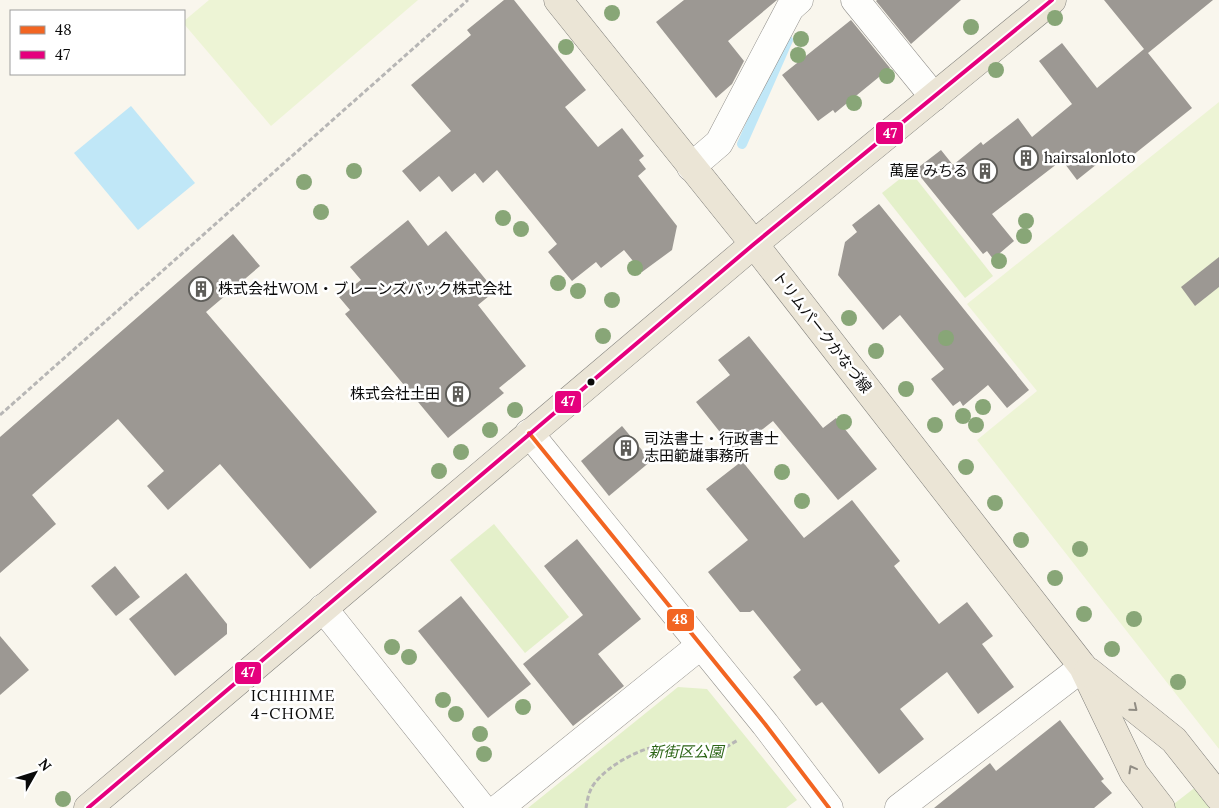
<svg xmlns="http://www.w3.org/2000/svg" width="1219" height="808" font-family="Lora,'Noto Sans JP',serif">
<style>
.green{fill:#e4f0ca}
.pitch{fill:#edf4d5}
.water{fill:#c0e7f7}
.lines{fill:none;stroke-linecap:round;stroke-linejoin:round}
.stream{stroke:#c0e7f7;stroke-width:10}
.building{fill:#9c9893}
.minor-casing{stroke:#92908c;stroke-width:29}
.major-casing{stroke:#7f7e7a;stroke-width:29}
.path{stroke:#b7b6b5;stroke-width:3;stroke-dasharray:5 2.5;stroke-linecap:butt}
.minor{stroke:#fefefc;stroke-width:28}
.major{stroke:#ebe5d6;stroke-width:28}
.bus-1-casing{stroke:#fff;stroke-width:8}
.bus-2-casing{stroke:#fff;stroke-width:8}
.bus-1{stroke:#f26522;stroke-width:4}
.bus-2{stroke:#e5007d;stroke-width:4}
.tree{fill:#88a677}
.oneway{stroke:#918d84}
.bus-dot{fill:#0a0a0a;stroke:#fff;stroke-width:2}
.labels{text-anchor:middle;stroke-width:5;stroke-linejoin:round;paint-order:stroke}
.poi-label{font-size:15px;fill:#0a0a0a;stroke:#fff;text-anchor:start}
.street-label{font-size:15px;fill:#0a0a0a;stroke:#fff}
.park-label{font-size:15px;font-style:italic;fill:#2c6517;stroke:#fff}
.neighbourhood-label{font-size:16px;letter-spacing:1px;fill:#0a0a0a;stroke:#fff}
.line-badge{stroke:#fff;stroke-width:2}
.badge-label{font-size:14px;text-anchor:middle;font-weight:bold;fill:#fff}
</style>
<rect width="100%" height="100%" fill="#f9f6ed"/>
<g class="green">
<polygon points="910,171 993,276 965,298 882,193"/>
<polygon points="494,524 569,617 525,653 450,560"/>
<polygon points="678,687 707,689 797,800 786,808 528,808"/>
<polygon points="1197,786 1215,808 1171,808 1170,807"/>
</g>
<g class="pitch">
<polygon points="209,0 418,0 271,126 184,24 184,21"/>
<polygon points="1219,102 1219,749 977,440 1037,391 967,304"/>
</g>
<polygon class="water" points="131,106 195,183 138,230 74,153"/>
<g class="lines">
<polyline class="stream" points="742,144 788,40"/>
</g>
<g class="building">
<polygon points="504,0 514,0 586,90 565,107 598,147 622,128 644,156 639,160 646,169 638,176 677,226 672,250 642,272 624,250 601,268 596,262 572,281 548,252 557,244 497,170 483,183 475,173 452,192 439,176 420,192 402,171 451,131 411,85 471,35 467,30"/>
<polygon points="684,0 777,0 728,41 744,61 732,84 716,98 656,22"/>
<polygon points="961,0 911,44 876,1 877,0"/>
<polygon points="1104,0 1213,0 1148,53 1192,108 1122,164 1112,152 1077,180 1062,160 992,214 1014,241 993,259 987,251 983,254 915,170 941,150 953,165 981,142 983,145 1018,118 1032,137 1072,104 1039,61 1062,43 1097,88 1144,49"/>
<polygon points="851,20 890,68 835,113 833,110 818,121 782,75"/>
<polygon points="879,204 1029,390 1007,408 988,385 963,406 960,401 953,406 931,379 944,369 900,315 883,330 838,275 845,242 857,232 852,225"/>
<polygon points="408,220 428,246 446,231 478,270 495,291 478,305 526,366 499,388 504,393 448,438 345,314 350,310 339,297 361,280 350,267"/>
<polygon points="233,234 260,266 206,312 377,512 310,569 220,464 168,510 147,486 164,471 118,419 32,495 56,524 0,573 0,437"/>
<polygon points="1219,257 1219,287 1195,306 1181,287"/>
<polygon points="749,336 823,428 836,418 877,469 838,500 773,421 735,451 696,402 730,375 718,360"/>
<polygon points="622,426 651,461 609,496 581,461"/>
<polygon points="742,461 804,538 852,500 900,561 894,566 939,624 967,602 993,636 982,644 1014,687 978,714 947,672 900,709 924,739 879,774 822,702 816,706 793,677 801,670 753,610 750,612 740,612 708,572 748,540 706,489"/>
<polygon points="577,539 641,619 598,654 624,686 573,726 523,664 583,615 544,566"/>
<polygon points="115,566 140,597 116,616 91,586"/>
<polygon points="186,573 227,624 227,634 175,676 129,619"/>
<polygon points="461,596 531,684 488,718 418,631"/>
<polygon points="0,636 29,670 0,695"/>
<polygon points="1060,720 1104,779 1101,781 1112,793 1094,808 934,808 990,763 996,771"/>
</g>
<g class="lines">
<defs>
<g id="minor">
<polyline points="855,0 934,97"/>
<polyline points="691,167 719,143 790,8 799,0"/>
<polyline points="529,433 765,724 829,808"/>
<polyline points="323,608 482,808"/>
<polyline points="499,808 701,645"/>
<polyline points="899,808 1083,667"/>
</g>
<g id="major">
<polyline points="558,0 754,244 1083,667 1134,773 1161,808"/>
<polyline points="1088,671 1174,740 1219,797"/>
<polyline points="88,808 754,244 1052,0"/>
</g>
</defs>
<use href="#minor" class="minor-casing"/>
<use href="#major" class="major-casing"/>
<g class="path">
<polyline points="0,415 468,0"/>
<path d="M586 808C587 802 588 795 591 789 600 771 631 753 650 748 670 743 693 751 711 756L738 740"/>
</g>
<use href="#minor" class="minor"/>
<use href="#major" class="major"/>
<defs>
<polyline id="bus-1" points="529,433 765,724 829,808"/>
<polyline id="bus-2" points="88,808 754,244 1052,0"/>
</defs>
<use href="#bus-1" class="bus-1-casing"/>
<use href="#bus-2" class="bus-2-casing"/>
<use href="#bus-1" class="bus-1"/>
<use href="#bus-2" class="bus-2"/>
</g>
<g class="tree">
<circle cx="612" cy="13" r="8"/>
<circle cx="1055" cy="18" r="8"/>
<circle cx="971" cy="27" r="8"/>
<circle cx="801" cy="39" r="8"/>
<circle cx="566" cy="47" r="8"/>
<circle cx="798" cy="55" r="8"/>
<circle cx="996" cy="70" r="8"/>
<circle cx="887" cy="76" r="8"/>
<circle cx="854" cy="103" r="8"/>
<circle cx="354" cy="171" r="8"/>
<circle cx="304" cy="182" r="8"/>
<circle cx="321" cy="212" r="8"/>
<circle cx="503" cy="218" r="8"/>
<circle cx="1026" cy="221" r="8"/>
<circle cx="521" cy="229" r="8"/>
<circle cx="1024" cy="236" r="8"/>
<circle cx="999" cy="261" r="8"/>
<circle cx="635" cy="268" r="8"/>
<circle cx="558" cy="283" r="8"/>
<circle cx="578" cy="291" r="8"/>
<circle cx="612" cy="300" r="8"/>
<circle cx="849" cy="318" r="8"/>
<circle cx="603" cy="336" r="8"/>
<circle cx="946" cy="338" r="8"/>
<circle cx="876" cy="351" r="8"/>
<circle cx="906" cy="389" r="8"/>
<circle cx="983" cy="407" r="8"/>
<circle cx="515" cy="410" r="8"/>
<circle cx="963" cy="416" r="8"/>
<circle cx="844" cy="422" r="8"/>
<circle cx="935" cy="425" r="8"/>
<circle cx="976" cy="425" r="8"/>
<circle cx="490" cy="430" r="8"/>
<circle cx="461" cy="452" r="8"/>
<circle cx="966" cy="467" r="8"/>
<circle cx="439" cy="471" r="8"/>
<circle cx="782" cy="472" r="8"/>
<circle cx="802" cy="501" r="8"/>
<circle cx="995" cy="503" r="8"/>
<circle cx="1021" cy="540" r="8"/>
<circle cx="1080" cy="549" r="8"/>
<circle cx="1055" cy="578" r="8"/>
<circle cx="1084" cy="614" r="8"/>
<circle cx="1134" cy="619" r="8"/>
<circle cx="392" cy="647" r="8"/>
<circle cx="1112" cy="649" r="8"/>
<circle cx="409" cy="657" r="8"/>
<circle cx="1178" cy="682" r="8"/>
<circle cx="443" cy="700" r="8"/>
<circle cx="523" cy="707" r="8"/>
<circle cx="456" cy="714" r="8"/>
<circle cx="480" cy="734" r="8"/>
<circle cx="484" cy="754" r="8"/>
<circle cx="63" cy="799" r="8"/>
</g>
<defs><path id="oneway-chevron" d="M-2-3.5L2.5 0L-2 3.5" fill="none" stroke-width="1.6" stroke-linecap="round" stroke-linejoin="round" transform="scale(1.25)"/></defs>
<g class="oneway">
<use href="#oneway-chevron" transform="translate(1134 708) rotate(39)"/>
<use href="#oneway-chevron" transform="translate(1132 769) rotate(-119)"/>
</g>
<defs>
<symbol id="building-ring" viewBox="-11 -11 22 22"><circle r="9.5" fill="#fff" stroke="#5e5d59" stroke-width="1.5"/><path d="M-4-6H4V6H1V3H-1V6H-4ZM-2.5-4.3h1.7v1.8h-1.7ZM.8-4.3h1.7v1.8H.8ZM-2.5-1h1.7V.8h-1.7ZM.8-1h1.7V.8H.8Z" fill="#5e5d59"/></symbol>
</defs>
<g fill-rule="evenodd">
<use href="#building-ring" x="1012" y="144" width="28" height="28"/>
<use href="#building-ring" x="971" y="157" width="28" height="28"/>
<use href="#building-ring" x="187" y="275" width="28" height="28"/>
<use href="#building-ring" x="444" y="380" width="28" height="28"/>
<use href="#building-ring" x="612" y="434" width="28" height="28"/>
</g>
<circle class="bus-dot" cx="591" cy="382" r="4.5"/>
<g class="labels">
<g class="poi-label">
<text x="1044" y="163">hairsalonloto</text>
<text x="968" y="176" text-anchor="end">萬屋 みちる</text>
<text x="218" y="294">株式会社WOM・ブレーンズパック株式会社</text>
<text x="440" y="399" text-anchor="end">株式会社土田</text>
<text x="644" y="444">司法書士・行政書士<tspan x="644" dy="17">志田範雄事務所</tspan></text>
</g>
<g class="street-label">
<text transform="translate(822 332) rotate(52)" y="5">トリムパークかなづ線</text>
</g>
<g class="park-label">
<text x="686" y="757">新街区公園</text>
</g>
<g class="neighbourhood-label">
<text x="293" y="701">ICHIHIME<tspan x="293" dy="18">4-CHOME</tspan></text>
</g>
</g>
<g class="line-badge">
<rect x="875" y="121" width="29" height="24" rx="5" fill="#e5007d"/>
<rect x="554" y="390" width="28" height="24" rx="5" fill="#e5007d"/>
<rect x="666" y="608" width="29" height="24" rx="5" fill="#f26522"/>
<rect x="234" y="661" width="28" height="24" rx="5" fill="#e5007d"/>
</g>
<g class="badge-label">
<text x="890" y="138">47</text>
<text x="568" y="406">47</text>
<text x="680" y="624">48</text>
<text x="248" y="677">47</text>
</g>
<rect x="10" y="10" width="175" height="65" fill="#ffffff" stroke="#9d9d9d"/>
<rect x="20" y="26" width="25" height="8" fill="#f26522" stroke="#9d9d9d"/>
<text x="55" y="35" font-size="15" fill="#0a0a0a">48</text>
<rect x="20" y="51" width="25" height="8" fill="#e5007d" stroke="#9d9d9d"/>
<text x="55" y="60" font-size="15" fill="#0a0a0a">47</text>
<g transform="translate(35 773) rotate(51)" stroke="#ffffff" stroke-width="4" paint-order="stroke">
<path d="M0-4L9 19L0 12L-9 19Z" fill="#0a0a0a"/>
<text y="-8" font-size="14" font-weight="bold" text-anchor="middle" fill="#0a0a0a">N</text>
</g>
</svg>
